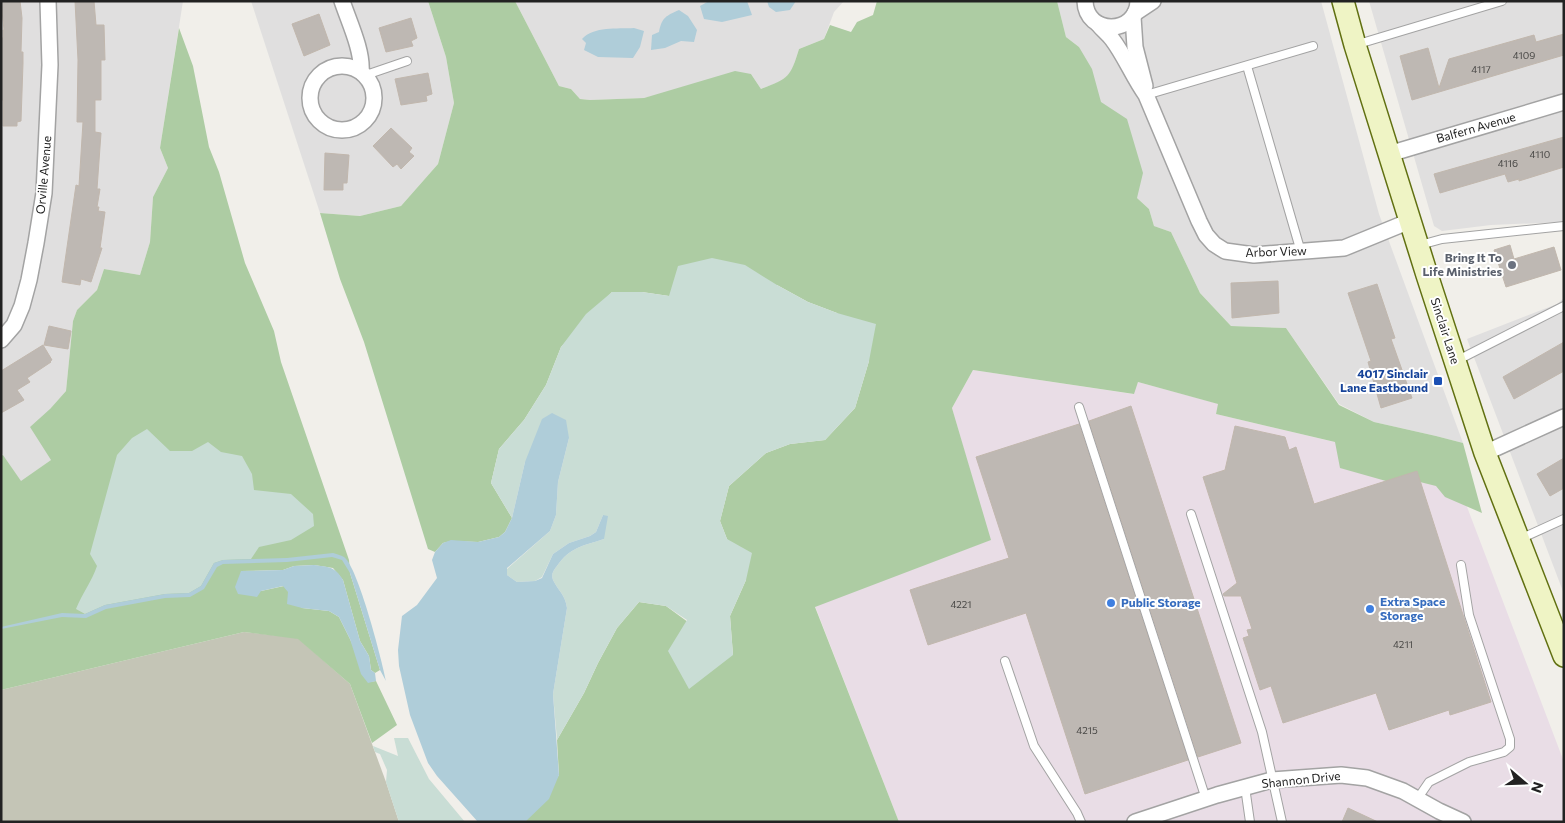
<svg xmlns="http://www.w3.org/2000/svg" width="1565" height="823" font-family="Commissioner,sans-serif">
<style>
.residential{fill:#e0dfdf}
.industrial{fill:#e9dde6}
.construction{fill:#c4c5b6}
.forest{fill:#adcca3}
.wetland{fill:#c9ddd5}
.water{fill:#afcdd9}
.building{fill:#beb8b3;stroke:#c1b7ad}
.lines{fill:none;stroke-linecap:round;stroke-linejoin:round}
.service-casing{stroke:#a3a3a3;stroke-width:10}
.minor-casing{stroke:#a3a3a3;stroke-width:18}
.secondary-casing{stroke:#617011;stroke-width:24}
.service{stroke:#fff;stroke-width:8}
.minor{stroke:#fff;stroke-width:15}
.secondary{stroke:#eff4c5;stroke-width:21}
.worship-dot{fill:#6b7280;stroke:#fff;stroke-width:2}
.transit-dot{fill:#1a4fb4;stroke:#fff;stroke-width:2}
.shop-dot{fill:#3f7fe0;stroke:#fff;stroke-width:2}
.labels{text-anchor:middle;stroke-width:4;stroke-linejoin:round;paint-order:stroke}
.number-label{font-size:10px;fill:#494846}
.street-label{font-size:12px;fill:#222;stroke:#fff}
.worship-label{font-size:12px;font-weight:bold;fill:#5b616d;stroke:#fff;text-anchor:end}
.transit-label{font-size:12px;font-weight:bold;fill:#164399;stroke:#fff;text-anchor:end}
.shop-label{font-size:12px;font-weight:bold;fill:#366cbe;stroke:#fff;text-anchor:start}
</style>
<rect width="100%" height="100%" fill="#f1efea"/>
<g class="residential">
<polygon points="1,1 183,1 160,148 168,168 153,197 150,242 140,275 104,269 97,290 77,310 73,321 66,391 50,409 51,460 21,482 1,452"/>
<polygon points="251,1 428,1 446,57 454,103 438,164 401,206 360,216 320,213"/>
<polygon points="515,1 844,1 834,12 824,39 799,49 792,71 782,81 761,89 751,74 644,98 590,100 580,99 571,89 559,86"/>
<polygon points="1057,1 1321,1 1379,214 1463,443 1436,436 1374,422 1339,404 1286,328 1231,326 1200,293 1171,232 1154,226 1149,209 1137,198 1079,47 1066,37"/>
<polygon points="1369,1 1564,1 1564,222 1491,225 1442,231 1434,226"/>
<polygon points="1564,298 1564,594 1467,339 1557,304"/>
</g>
<polygon class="industrial" points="973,370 1133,394 1138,382 1219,404 1216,414 1453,470 1564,762 1564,822 899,822 815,606 990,540 952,408"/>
<polygon class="construction" points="244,632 298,638 350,684 386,782 399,822 1,822 1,690"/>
<g class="forest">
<path d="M428 1H515L559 86 571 89 580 99 590 100 644 98 735 71 751 74 761 89C789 78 790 78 799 49L824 39 830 25 851 32 857 22 873 15 877 1H1057L1066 37 1079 47 1092 69 1101 102 1127 119 1143 173 1137 198 1149 209 1154 226 1171 232 1200 293 1231 326 1286 328 1339 405 1374 422 1436 436 1463 443 1482 513 1445 497 1436 486 1420 482 1386 481 1340 468 1335 442 1216 414 1218 404 1138 382 1134 394 973 370 952 408 991 540 815 607 899 822H525L559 775 557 740 584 693 598 663 617 628 639 602 666 606 733 655 730 616 746 580 727 539 720 521 729 486 766 453 790 444 825 440 855 408 869 361 837 313 808 302 777 285 669 296 642 292H612L561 347 546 385 524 420 499 449 491 483 512 518 505 532 499 537 478 542 451 541 443 543 435 552 428 549 364 342 340 279 320 213 360 216 401 206 438 164 454 103 446 57Z"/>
<polygon points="179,28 193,66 209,147 219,172 245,263 274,331 281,362 349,560 350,573 380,670 375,673 371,670 369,656 360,641 343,580 333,568 314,565 294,566 283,570 241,571 261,591 284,586 302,608 329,611 339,617 350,639 368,682 376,681 397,725 372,743 350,684 298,639 244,632 1,690 1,456 3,455 21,481 51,460 30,427 50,409 66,391 73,321 77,310 97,290 104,269 140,275 150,242 153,197 168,168 160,148"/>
</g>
<g class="wetland">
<path d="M712 258 745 265 777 285 808 302 837 313 876 324 869 361 855 408 825 440 790 444 766 453 729 486 720 521 727 539 752 553 746 580 730 616 733 655 689 689 668 651 687 620 666 606 639 602 617 628 598 663 584 693 557 740 553 694 567 608C565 594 559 592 553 580 551 574 553 571 557 566 570 547 583 546 604 539L603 515 596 532 590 536 569 543 553 554 542 577 535 581 517 582 507 575V569L550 531 556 515 558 482 569 438 525 462 512 518 491 483 499 449 524 420 546 385 561 347 586 314 612 292H642L669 296 678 266Z"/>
<path d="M147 429 170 451H192L208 442 221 452 242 456 252 474 254 490 291 494 313 514 314 526 291 540 259 547 251 559 223 560 214 563 201 586 189 593 165 594 105 605 85 614 76 609C82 594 92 581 97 566L90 554 117 455 132 438Z"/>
<polygon points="394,738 408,738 429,779 465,822 399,822 386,782 387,770 380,754 375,752 373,746 398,756"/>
</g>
<g class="water">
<polygon points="709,1 747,1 752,15 722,22 704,19 700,6"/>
<polygon points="767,1 796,1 790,10 776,12 769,7"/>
<path d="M679 10 688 16 697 30 694 42 681 41 665 48 651 50 652 35 659 32C662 17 666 16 679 10Z"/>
<path d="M634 28 644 31 640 47 633 58 598 57 584 50 586 43 582 39C594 26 617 29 634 28Z"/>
<path d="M552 413 566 420 569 438 558 482 556 515 550 531 507 568V575L517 582 535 581 542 578 553 554 569 543 590 536 596 532 603 515 608 516 604 539C583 546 570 547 557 566 553 571 551 574 553 580 559 592 565 594 567 608L553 694 559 775 549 799 525 822H478L437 776 428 763 410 715 399 666 398 650 402 616 417 605 437 578 432 560 435 552 443 543 451 540 478 542 499 537 505 532 512 518 525 462 542 419Z"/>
<path d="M333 553C336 554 341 555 344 557 358 567 382 660 386 681L380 670 350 573 342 560 332 557 287 562 223 564 217 567 204 589 190 597 165 598 106 609 86 618 62 617 1 629V627L62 613 85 614 105 605 165 594 189 593 201 586 214 563 223 560 287 558Z"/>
<path d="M314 565C328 567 335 566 343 580L360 641 369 656 371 670 375 673 376 681 368 683 361 674 350 639 339 617 329 611 302 608 287 604 288 592 283 586 261 591 257 597 238 594 235 587 241 571 283 570 294 566Z"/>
</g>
<g class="building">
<polygon points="1,1 20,1 22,18 21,52 23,52 23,63 21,121 17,122 17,126 3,126 3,100 1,100 1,38 3,38 3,30 4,30"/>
<polygon points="75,1 94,1 96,25 104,25 105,60 101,60 101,100 95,100 95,132 101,133 97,189 100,189 97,207 99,207 98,211 105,212 100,248 102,248 91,282 81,279 80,285 62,282 76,185 79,186 83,122 77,122 78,60"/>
<polygon points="319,14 330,45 304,56 292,24"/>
<polygon points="411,18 417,38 411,41 413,46 386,52 379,28"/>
<polygon points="1564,34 1564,55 1412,100 1400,56 1428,48 1439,88 1449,59 1534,35 1536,42"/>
<polygon points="428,73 432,94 426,96 427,101 401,105 395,79"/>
<polygon points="391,128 412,148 409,152 414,156 401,169 397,164 393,167 373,146"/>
<polygon points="1564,137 1564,167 1519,181 1519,179 1508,182 1505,174 1440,193 1434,174"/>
<polygon points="325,153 349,155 347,183 343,183 343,190 324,190"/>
<polygon points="1510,245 1514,259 1554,247 1561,270 1506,287 1494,250"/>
<polygon points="1278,281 1279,313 1232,318 1231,283"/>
<polygon points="1377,284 1395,338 1391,339 1412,398 1381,408 1368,362 1371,361 1348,293"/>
<polygon points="49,326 71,331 68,349 44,345"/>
<polygon points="1564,342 1564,371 1514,399 1503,377"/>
<polygon points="43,345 52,360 50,361 51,362 27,378 30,382 17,390 24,400 1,413 1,371"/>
<polygon points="1131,406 1241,743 1198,757 1089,421"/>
<polygon points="1079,424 1188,760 1085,794 1026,613 928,645 910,590 1009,558 976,457"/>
<polygon points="1235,426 1285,437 1289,450 1296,447 1314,504 1417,471 1491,702 1450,715 1449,710 1389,730 1376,693 1283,723 1271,686 1260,690 1243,638 1249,636 1247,630 1252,629 1241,596 1224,596 1223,594 1237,583 1203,477 1225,470"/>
<polygon points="1564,458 1564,488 1550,496 1537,474"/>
<polygon points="1348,808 1378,822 1342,822"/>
</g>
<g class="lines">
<defs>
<g id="service">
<polyline points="1355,45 1502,1"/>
<polyline points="1247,66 1301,252"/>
<polyline points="366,75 407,61"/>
<polyline points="1146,95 1313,46"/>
<polyline points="1420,245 1442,239 1564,226"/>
<polyline points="1456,361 1564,306"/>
<polyline points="1079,407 1206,799"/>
<polyline points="1191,514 1262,732 1282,822"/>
<polyline points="1520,539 1564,519"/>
<polyline points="1005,661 1034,746 1077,813 1081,822"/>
<polyline points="1245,787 1250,822"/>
<polyline points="1418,798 1429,782 1469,762 1504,752 1510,747 1510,739 1469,615 1461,565"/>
</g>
<g id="minor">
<path d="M342 1C349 22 363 51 361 72"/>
<path d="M1085 1C1086 36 1137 35 1138 1"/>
<polyline points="1135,13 1153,1"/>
<polyline points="1133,17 1135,47 1145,86"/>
<path d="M1098 24C1102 29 1108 34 1112 39 1125 56 1133 77 1146 95L1199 221 1206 235 1214 244 1225 251 1254 255 1344 248 1410 221"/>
<circle cx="342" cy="98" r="32"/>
<polyline points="1389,154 1564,102"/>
<polyline points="1,340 14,325 22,306 29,280 36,243 44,193 50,65 48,1"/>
<polyline points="1485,453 1564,417"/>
<polyline points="1135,822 1217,795 1272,780 1341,775 1367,778 1403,791 1439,811 1463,822"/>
</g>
<polyline id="secondary" points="1343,1 1355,45 1427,275 1485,453 1564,656"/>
</defs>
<use href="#service" class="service-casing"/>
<use href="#minor" class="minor-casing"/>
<use href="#secondary" class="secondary-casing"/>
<use href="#service" class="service"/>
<use href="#minor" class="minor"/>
<use href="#secondary" class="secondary"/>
</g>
<circle class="worship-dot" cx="1512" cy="265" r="5"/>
<rect class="transit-dot" x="1433" y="376" width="10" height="10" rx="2.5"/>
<g class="shop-dot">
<circle cx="1111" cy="603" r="5"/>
<circle cx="1370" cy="609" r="5"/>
</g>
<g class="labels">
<g class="number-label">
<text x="1524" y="59">4109</text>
<text x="1481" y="73">4117</text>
<text x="1540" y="158">4110</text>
<text x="1508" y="167">4116</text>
<text x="961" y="608">4221</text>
<text x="1403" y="648">4211</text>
<text x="1087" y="734">4215</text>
</g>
<g class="street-label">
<text transform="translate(1476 128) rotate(-16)" y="4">Balfern Avenue</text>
<text transform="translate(44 175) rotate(-85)" y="4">Orville Avenue</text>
<text transform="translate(1276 252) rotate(-2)" y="4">Arbor View</text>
<text transform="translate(1445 331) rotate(72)" y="4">Sinclair Lane</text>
<text transform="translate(1301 780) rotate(-6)" y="4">Shannon Drive</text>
</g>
<g class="worship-label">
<text x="1502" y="262">Bring It To<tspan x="1502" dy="14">Life Ministries</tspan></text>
</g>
<g class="transit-label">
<text x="1428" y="378">4017 Sinclair<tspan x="1428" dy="14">Lane Eastbound</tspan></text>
</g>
<g class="shop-label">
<text x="1380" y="606">Extra Space<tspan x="1380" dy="14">Storage</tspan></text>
<text x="1121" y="607">Public Storage</text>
</g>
</g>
<rect width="1565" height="823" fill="none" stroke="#222222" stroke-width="5"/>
<g transform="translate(1525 783) rotate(109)" stroke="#ffffff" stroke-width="4" paint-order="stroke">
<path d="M0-4L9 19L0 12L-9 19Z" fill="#222222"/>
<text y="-8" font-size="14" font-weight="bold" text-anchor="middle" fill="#222222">N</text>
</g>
</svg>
